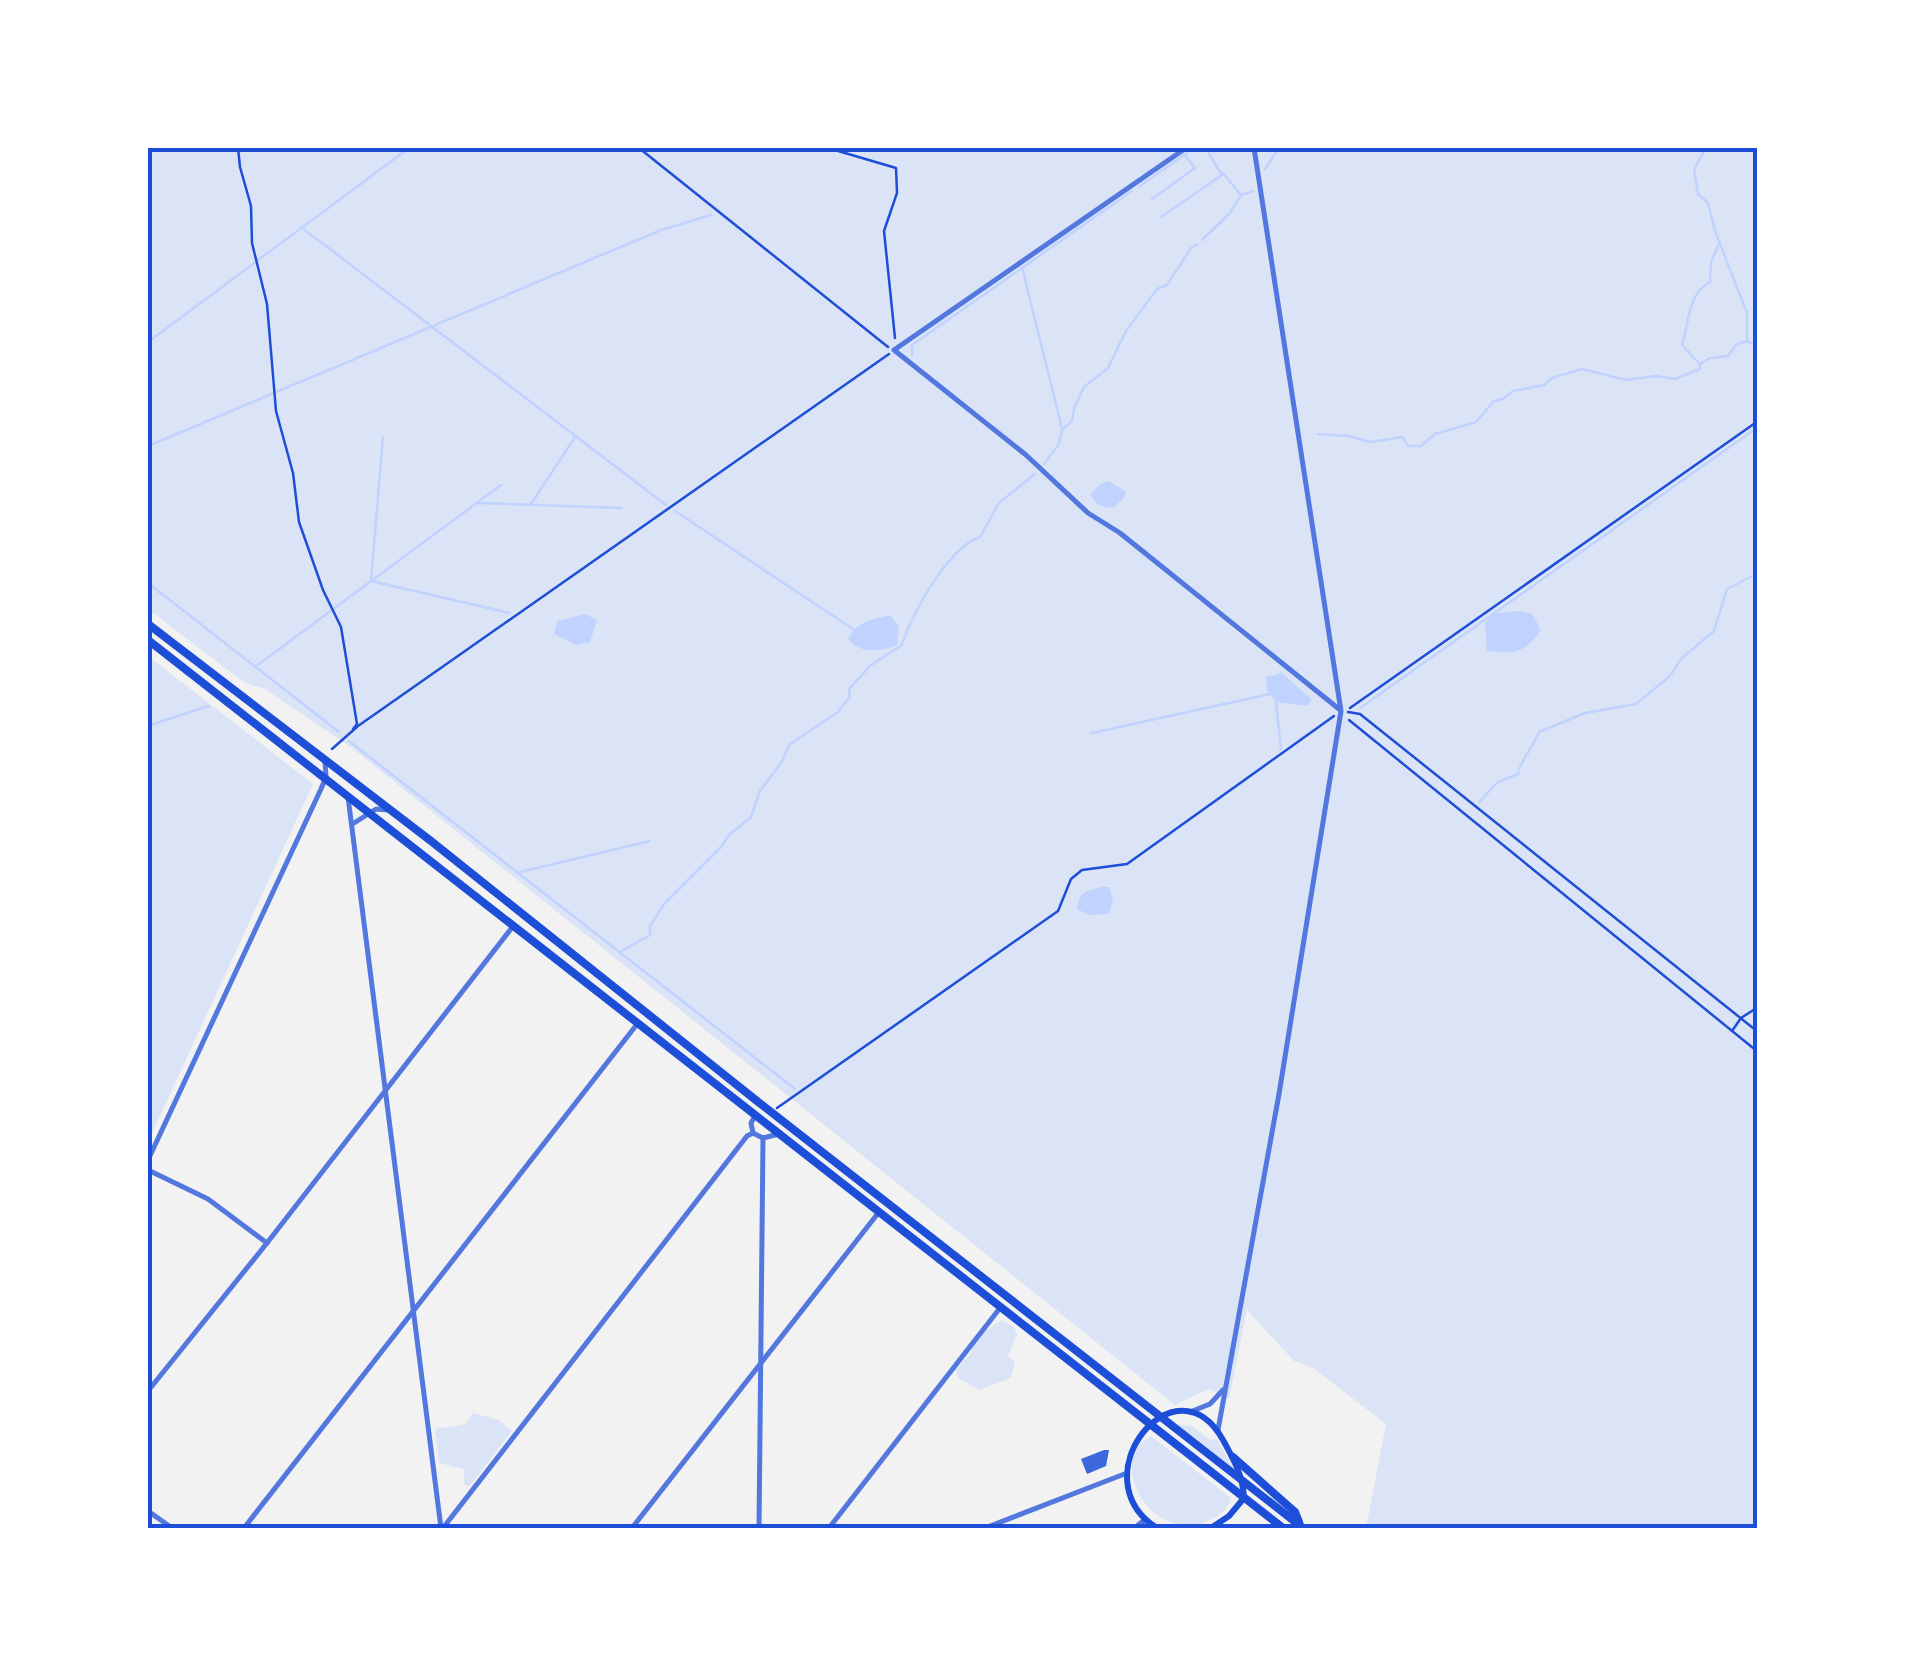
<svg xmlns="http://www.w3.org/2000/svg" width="1905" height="1676" font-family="'Open Sans',sans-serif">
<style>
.green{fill:#dbe4f7}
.water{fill:#bfd3fe}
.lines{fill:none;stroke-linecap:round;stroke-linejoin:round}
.stream{stroke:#bfd3fe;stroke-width:2.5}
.building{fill:#3d67dc}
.path{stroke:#1d4ed8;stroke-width:2.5}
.minor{stroke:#5277de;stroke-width:5}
.tertiary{stroke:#5277de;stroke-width:6}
.secondary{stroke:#1d4ed8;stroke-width:6}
.primary{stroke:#1d4ed8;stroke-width:8}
.neatline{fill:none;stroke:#1d4ed8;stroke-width:4}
</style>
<rect width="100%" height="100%" fill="#f2f2f2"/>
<g class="green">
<polygon points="148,148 1757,148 1757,1528 1366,1528 1386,1424 1313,1368 1294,1361 1247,1310 1229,1399 1209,1389 1175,1405 352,748 265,689 245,683 148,609"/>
<polygon points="148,656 313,784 148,1142 148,655"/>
<polygon points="1002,1320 1014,1327 1017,1334 1008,1356 1015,1361 1011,1378 979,1390 958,1378 956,1370 971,1353 974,1338"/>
<polygon points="473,1413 499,1420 512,1431 469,1487 464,1484 464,1469 439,1463 435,1429 466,1424"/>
<polygon points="1177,1424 1192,1426 1210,1440 1217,1439 1233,1468"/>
<path d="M1151 1436 1231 1498C1228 1509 1221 1515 1210 1520 1150 1548 1104 1457 1151 1436Z"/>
</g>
<g class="water">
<path d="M1109 481 1126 492 1124 498 1113 508C1102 507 1094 505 1091 494L1099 485Z"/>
<path d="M1521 611 1532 614 1541 630C1524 654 1513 654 1487 651L1485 623 1495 613Z"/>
<polygon points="585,614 597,620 590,642 576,645 554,634 557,621"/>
<path d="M890 615 899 627 897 645C881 652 860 654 848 639 857 621 873 619 890 615Z"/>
<polygon points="1282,673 1312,700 1307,706 1276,702 1267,690 1266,677"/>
<path d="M1102 887H1109L1113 899 1109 914 1089 915 1077 909C1079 892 1086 891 1102 887Z"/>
</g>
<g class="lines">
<g class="stream">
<polyline points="1706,148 1694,169 1698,194 1708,203 1715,231 1747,313 1747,341 1758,346"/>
<polyline points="1194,149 1196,148"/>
<polyline points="1265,169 1279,148"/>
<polyline points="1223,173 1240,194"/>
<polyline points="1140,186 1187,153"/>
<polyline points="1152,199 1195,168 1185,155"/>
<polyline points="1161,217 1222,175 1208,152 1210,148"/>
<polyline points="301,227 666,505"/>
<polyline points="1202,240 1230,213 1241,195 1253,191"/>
<polyline points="1022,267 1062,429"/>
<polyline points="148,342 409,148"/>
<polyline points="912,356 912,345 1132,191"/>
<path d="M1699 363 1682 345C1689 323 1688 293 1710 282L1711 262 1719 244"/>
<polyline points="1318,434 1349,436 1370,442 1402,437 1408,446 1421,446 1435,434 1476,422 1494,401 1503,399 1513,391 1544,385 1552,378 1582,369 1626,380 1656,376 1675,379 1700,369 1700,364 1710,358 1728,356 1737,344 1747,341"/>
<polyline points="383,437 371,581 510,613"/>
<polyline points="148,446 661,230 711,215"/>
<polyline points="1044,464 1059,444 1062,430 1072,421 1074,409 1084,387 1108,368 1126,331 1157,289 1167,285 1191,248 1198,244"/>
<polyline points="479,503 622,508"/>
<polyline points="531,504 575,437"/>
<polyline points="675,511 853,629"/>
<polyline points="148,583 339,732"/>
<polyline points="255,667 501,485"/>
<polyline points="1276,702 1281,749"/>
<polyline points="1360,708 1758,427"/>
<polyline points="148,730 153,724 209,706"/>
<polyline points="1092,733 1270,694"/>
<polyline points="349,741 795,1089"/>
<path d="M1479 802 1498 782 1518 774C1521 759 1533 748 1539 732L1585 713 1636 704 1669 677 1681 659 1714 631 1727 589 1758 573"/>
<polyline points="520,872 650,841"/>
<path d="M620 952 650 935V926L664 904 721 847 729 835 751 817 760 791 781 763 789 745 838 712 850 697 849 689 871 665 902 645C911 614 949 547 980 537L999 503 1035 474"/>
</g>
</g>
<polygon class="building" points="1104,1450 1109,1450 1106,1466 1087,1474 1081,1459"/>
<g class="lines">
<g class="path">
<polyline points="238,148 240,167 251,206 252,243 267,304 276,411 293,473 299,522 323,590 341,627 357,724 353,729"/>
<polyline points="639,148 888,347"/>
<polyline points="828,148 896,168 897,193 884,231 895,338"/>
<polyline points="1350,708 1758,421"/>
<polyline points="1348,712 1360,714 1758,1032"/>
<polyline points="1349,720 1758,1052"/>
<polyline points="332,749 358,726 889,354"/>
<polyline points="1732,1031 1741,1018 1758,1007"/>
<polyline points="777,1108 1058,911 1071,879 1082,870 1127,864 1334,716"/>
</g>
<g class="minor">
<polyline points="1186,148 894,350 1026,455 1088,513 1120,533 1339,709"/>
<polyline points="348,797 441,1528"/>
<polyline points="354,823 376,809 389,810"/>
<polyline points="755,1116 751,1123 753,1133 763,1138 779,1134"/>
<polyline points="148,1160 321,789 326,777 325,762"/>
<polyline points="148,1170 208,1199 267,1243"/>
<polyline points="148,1391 267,1243 514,925"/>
<polyline points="1190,1412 1210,1404 1223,1390"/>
<polyline points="1218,1430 1279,1094 1341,711 1254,148"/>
<polyline points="148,1511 172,1528"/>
<polyline points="244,1528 638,1023"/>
<polyline points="443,1528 747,1136 753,1133"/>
<polyline points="632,1528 879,1212"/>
<polyline points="759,1528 763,1138"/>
<polyline points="829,1528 1000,1308"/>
<polyline points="985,1528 1127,1473"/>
</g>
<polyline class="tertiary" points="1135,1528 1145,1520"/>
<path class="secondary" d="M1157 1528C1078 1478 1175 1355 1223 1440 1234 1460 1243 1476 1244 1498L1229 1516 1211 1528"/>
<g class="primary">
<polyline points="148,624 431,841 757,1101 1303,1528"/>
<polyline points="148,640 1283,1528"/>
<polyline points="1233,1457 1295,1512 1299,1522"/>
</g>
</g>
<rect width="1905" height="1676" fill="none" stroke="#ffffff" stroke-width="300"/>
<rect x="150" y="150" width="1605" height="1376" class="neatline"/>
</svg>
